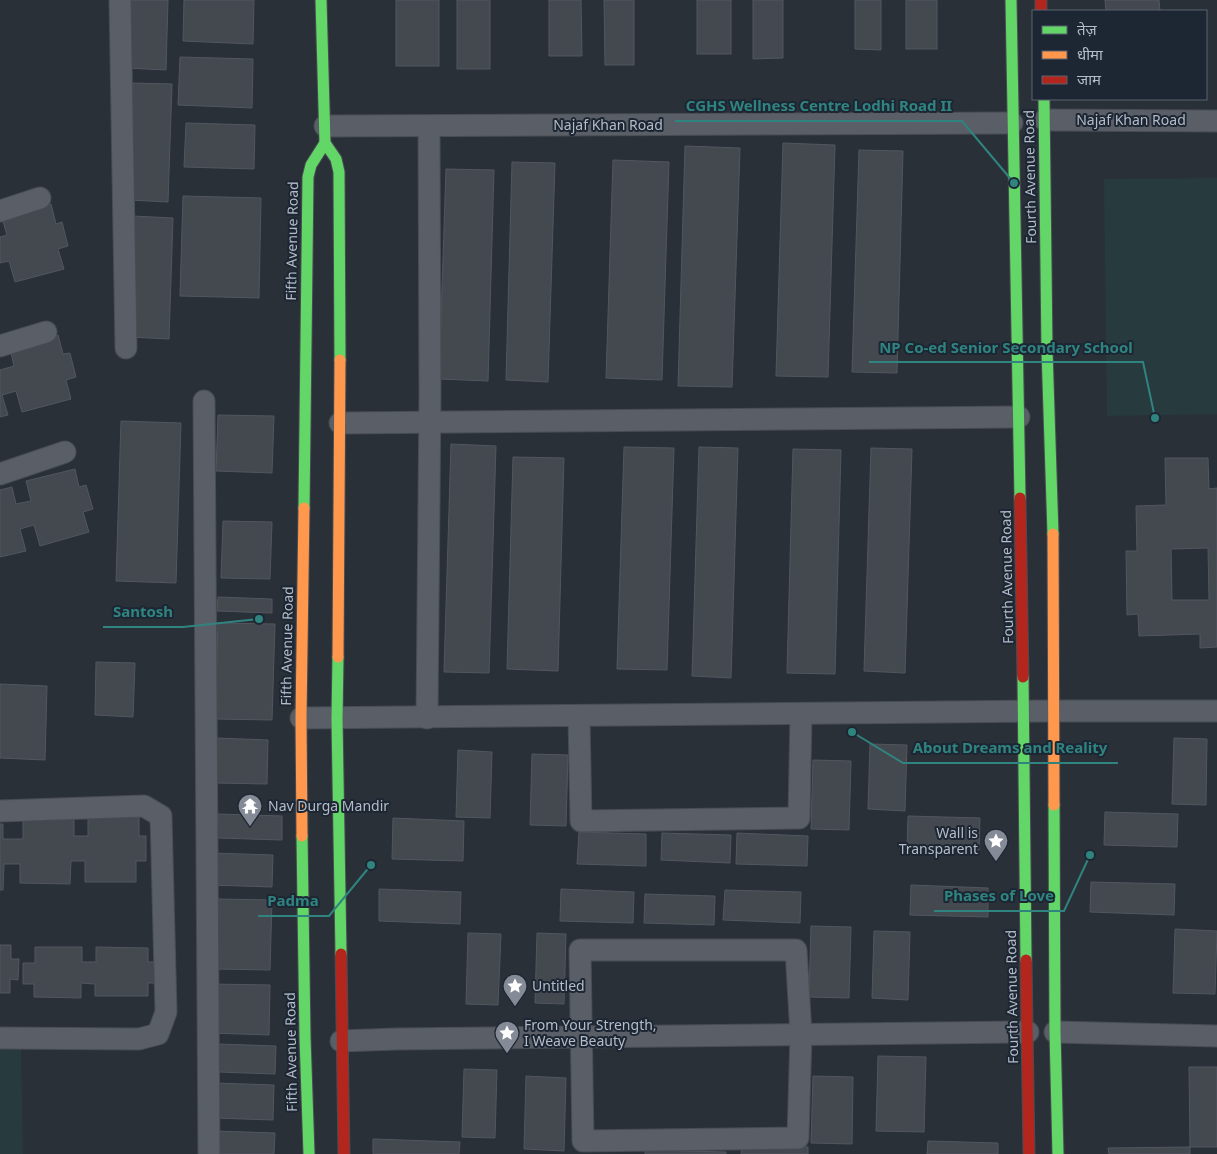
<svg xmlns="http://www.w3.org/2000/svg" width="1217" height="1154" font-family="'Noto Sans','Noto Sans Devanagari',sans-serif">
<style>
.green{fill:#273a3e}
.building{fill:#444950;stroke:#52575f;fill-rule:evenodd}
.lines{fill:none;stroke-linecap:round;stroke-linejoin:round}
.street-casing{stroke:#484c53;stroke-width:23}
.fast-casing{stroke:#484c53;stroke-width:13}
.slow-casing{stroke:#484c53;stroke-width:13}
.jam-casing{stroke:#484c53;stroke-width:13}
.street{stroke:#5a5e66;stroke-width:21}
.fast{stroke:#63d668;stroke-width:11}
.slow{stroke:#ff974d;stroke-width:11}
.jam{stroke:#b3261e;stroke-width:11}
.labels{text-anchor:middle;stroke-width:4;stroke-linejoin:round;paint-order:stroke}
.street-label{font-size:14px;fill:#b4bcc9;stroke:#1d2633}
.poi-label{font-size:14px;fill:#b4bcc9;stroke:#1d2633;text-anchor:start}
.leader{fill:none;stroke:#308480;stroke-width:2}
.callout-dot{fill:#308480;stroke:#1d2633;stroke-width:2}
.callout-label{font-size:15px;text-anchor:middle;font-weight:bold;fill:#308480;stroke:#1d2633;stroke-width:4;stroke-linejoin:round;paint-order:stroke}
</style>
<rect width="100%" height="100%" fill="#2a3038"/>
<g class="green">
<polygon points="1217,178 1217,414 1107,416 1104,179"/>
<polygon points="21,1049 23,1154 0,1154 0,1050"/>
</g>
<g class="building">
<polygon points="128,0 168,0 166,70 126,68"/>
<polygon points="184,0 254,0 253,44 183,41"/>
<rect x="396" y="0" width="43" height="66"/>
<rect x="457" y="0" width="33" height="69"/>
<polygon points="549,0 581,0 582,56 549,56"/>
<polygon points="604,0 634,0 634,65 605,65"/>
<rect x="697" y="0" width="34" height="54"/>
<polygon points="753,0 783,0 783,58 753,59"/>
<polygon points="855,0 881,0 881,50 855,49"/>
<rect x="906" y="0" width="31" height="49"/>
<polygon points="1105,0 1159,0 1160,11 1106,11"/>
<polygon points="180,57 253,59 252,108 178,105"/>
<polygon points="133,83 172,84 168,202 129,200"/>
<polygon points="186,123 255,125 254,169 184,167"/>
<polygon points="783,143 835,145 828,377 776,376"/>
<polygon points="685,146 740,148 732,387 678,386"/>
<polygon points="859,150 903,151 897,373 852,372"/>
<polygon points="613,160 669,162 662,380 606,378"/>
<polygon points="512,162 555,163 548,382 506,380"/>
<polygon points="446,169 494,170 488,381 439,379"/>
<polygon points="183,196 261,198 259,298 180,296"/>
<polygon points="51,204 56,224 62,222 68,246 58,249 64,269 15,282 9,261 0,263 0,237 7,235 2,218"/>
<polygon points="133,216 173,218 169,339 130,337"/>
<polygon points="58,335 63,354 70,353 76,377 66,380 71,399 22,412 16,391 2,395 8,415 0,417 0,370 14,366 10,348"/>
<polygon points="218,415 274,416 272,473 216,471"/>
<polygon points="121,421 181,423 176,583 116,581"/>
<polygon points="451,444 496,446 489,673 444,672"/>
<polygon points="624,447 674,448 667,670 617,669"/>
<polygon points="699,447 738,448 731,678 692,676"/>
<polygon points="871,448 912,449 905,673 864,671"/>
<polygon points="793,449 841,450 835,674 787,673"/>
<polygon points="513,457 564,458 558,671 507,669"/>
<path d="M1165 458H1208L1209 489 1217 488V647L1200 648V634L1139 636 1138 614 1127 615 1126 551H1137L1136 506 1166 505ZM1208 548 1209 600H1172L1171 549Z"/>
<polygon points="75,469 79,487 86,485 93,509 83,512 89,532 40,546 34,525 20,529 26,551 0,557 0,490 12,487 16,504 31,501 26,481"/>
<polygon points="223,521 272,522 270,579 221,578"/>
<polygon points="218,597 272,599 272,613 217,611"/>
<polygon points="218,623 275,624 272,720 215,719"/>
<polygon points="96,662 135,663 133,717 95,715"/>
<polygon points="0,684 47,686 45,760 0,758"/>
<polygon points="217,738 268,740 267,784 215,783"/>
<polygon points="1174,738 1207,739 1206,805 1172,804"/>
<polygon points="870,744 907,745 905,811 868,809"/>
<polygon points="458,750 492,752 490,818 456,817"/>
<polygon points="532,754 568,755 566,826 530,825"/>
<polygon points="813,760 851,761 849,830 811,829"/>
<polygon points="1105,812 1178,814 1177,847 1104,845"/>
<polygon points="218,814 282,816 282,840 217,838"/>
<polygon points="908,816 980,818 979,850 907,848"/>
<polygon points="23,817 74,818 74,836 88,836 88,817 139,817 139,836 146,836 146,861 136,861 136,882 85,882 85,861 71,861 70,884 20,883 20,864 4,864 3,890 0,890 0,824 3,824 3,839 23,839"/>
<polygon points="393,818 464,821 463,861 392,859"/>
<polygon points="579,832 646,834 646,866 577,864"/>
<polygon points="662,833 731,835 730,863 661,860"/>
<polygon points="737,833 808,836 807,866 736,864"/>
<polygon points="211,853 273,855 272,887 210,885"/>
<polygon points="1091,882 1175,884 1174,915 1090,912"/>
<polygon points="911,885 988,888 988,917 910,915"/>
<polygon points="379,889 461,892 460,924 379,921"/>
<polygon points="561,889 634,892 633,923 560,921"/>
<polygon points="725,890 801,892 800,923 723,920"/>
<polygon points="645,894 715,896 714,925 644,923"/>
<polygon points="217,899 272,900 270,970 215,969"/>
<polygon points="811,926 851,927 849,998 809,997"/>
<polygon points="1175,929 1217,931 1215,994 1173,993"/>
<polygon points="874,931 910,932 908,1000 872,998"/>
<polygon points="468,933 501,934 498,1005 466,1004"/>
<polygon points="537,933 566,934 564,1004 535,1003"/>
<polygon points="0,945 11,945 11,959 19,959 18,980 10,979 10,993 0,993"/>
<polygon points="35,947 82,947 82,962 96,962 96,947 148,948 148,962 156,962 156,983 148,983 148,996 95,996 95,984 81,983 81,998 34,997 34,984 23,984 23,963 35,963"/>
<polygon points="211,984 270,985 269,1035 210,1033"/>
<polygon points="219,1044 276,1046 275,1074 218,1072"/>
<polygon points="878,1056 926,1057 924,1132 876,1131"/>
<polygon points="1189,1067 1217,1067 1217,1147 1190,1147"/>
<polygon points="464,1069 497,1070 495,1138 462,1137"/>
<polygon points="526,1076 566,1078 564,1151 524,1149"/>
<polygon points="813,1076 853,1077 852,1144 811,1143"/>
<polygon points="215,1083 274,1085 273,1120 214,1118"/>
<polygon points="215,1131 275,1133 274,1154 215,1154"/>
<polygon points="373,1139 460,1142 459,1154 373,1154"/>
<polygon points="928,1141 998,1143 998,1154 927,1154"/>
<polygon points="742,1144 808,1147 808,1154 741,1154"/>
<polygon points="1190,1147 1190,1154 1109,1154 1108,1148"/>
<polygon points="645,1150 726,1152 726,1154 645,1154"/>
</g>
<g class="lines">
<defs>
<g id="street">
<polyline points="120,0 126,348"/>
<polyline points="1045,120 1217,121"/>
<polyline points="325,126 1012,123"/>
<polyline points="0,211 40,198"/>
<polyline points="0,346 46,332"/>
<polyline points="204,401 209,1154"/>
<polyline points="340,423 1019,417"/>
<polyline points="0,474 65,452"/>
<polyline points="579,716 581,821 799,818 801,714"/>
<polyline points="301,718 1054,711 1217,711"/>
<polyline points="427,718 430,394 429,126"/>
<polyline points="0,811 144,806 161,816 166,1012 158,1034 139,1039 0,1038"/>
<polygon points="580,950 796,950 801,1034 798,1138 583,1141"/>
<polyline points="1055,1032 1217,1036"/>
<polyline points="341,1041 396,1039 1028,1032"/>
</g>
<g id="fast">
<polyline points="321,0 325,143 336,159 339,172 340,360"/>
<polyline points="1011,0 1020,498"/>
<polyline points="1044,99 1047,350 1053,534"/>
<polyline points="304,508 308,177 311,165 325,143"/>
<polyline points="338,657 337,719 341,954"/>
<polyline points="1023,677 1026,960"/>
<polyline points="1054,805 1055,1032 1058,1154"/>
<polyline points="302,836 305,1037 309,1154"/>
</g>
<g id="slow">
<polyline points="1053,534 1054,805"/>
<polyline points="338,657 340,360"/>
<polyline points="302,836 301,718 304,508"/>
</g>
<g id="jam">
<polyline points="1041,0 1041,11"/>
<polyline points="1020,498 1023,677"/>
<polyline points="341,954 344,1154"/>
<polyline points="1026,960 1029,1154"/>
</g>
</defs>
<use href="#street" class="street-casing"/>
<use href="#fast" class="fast-casing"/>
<use href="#slow" class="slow-casing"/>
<use href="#jam" class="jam-casing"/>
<use href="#street" class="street"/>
<use href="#fast" class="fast"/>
<use href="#slow" class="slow"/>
<use href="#jam" class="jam"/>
</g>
<defs>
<symbol id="temple-pin" viewBox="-11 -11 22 30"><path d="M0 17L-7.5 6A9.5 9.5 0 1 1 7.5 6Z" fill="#848b96" stroke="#1d2633"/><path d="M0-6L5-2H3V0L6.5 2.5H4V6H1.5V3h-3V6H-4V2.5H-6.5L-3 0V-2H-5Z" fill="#fff"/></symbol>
<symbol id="sight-pin" viewBox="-11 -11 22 30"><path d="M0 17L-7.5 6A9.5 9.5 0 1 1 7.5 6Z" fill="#848b96" stroke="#1d2633"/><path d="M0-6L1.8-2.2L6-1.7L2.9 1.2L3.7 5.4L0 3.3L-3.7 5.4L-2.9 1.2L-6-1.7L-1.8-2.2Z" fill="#fff"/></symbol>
</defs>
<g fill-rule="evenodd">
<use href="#temple-pin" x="236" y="792" width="28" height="38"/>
<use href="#sight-pin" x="982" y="827" width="28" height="38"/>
<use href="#sight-pin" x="501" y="972" width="28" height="38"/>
<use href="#sight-pin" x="493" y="1019" width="28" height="38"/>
</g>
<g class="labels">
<g class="street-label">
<text x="1131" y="125">Najaf Khan Road</text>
<text x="608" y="130">Najaf Khan Road</text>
<text transform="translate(1030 177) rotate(-91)" y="5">Fourth Avenue Road</text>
<text transform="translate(292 241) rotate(-89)" y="5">Fifth Avenue Road</text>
<text transform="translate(1007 577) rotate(-91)" y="5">Fourth Avenue Road</text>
<text transform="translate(287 646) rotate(-89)" y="5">Fifth Avenue Road</text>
<text transform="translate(1012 997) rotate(-91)" y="5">Fourth Avenue Road</text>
<text transform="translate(291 1052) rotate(-91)" y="5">Fifth Avenue Road</text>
</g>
<g class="poi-label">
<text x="268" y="811">Nav Durga Mandir</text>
<text x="978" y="838" text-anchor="end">Wall is<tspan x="978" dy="16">Transparent</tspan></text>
<text x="532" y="991">Untitled</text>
<text x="524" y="1030">From Your Strength,<tspan x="524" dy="16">I Weave Beauty</tspan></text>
</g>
</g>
<path class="leader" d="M1014 183L962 121H675M1155 418L1143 362H869M259 619L183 627H103M852 732L903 763H1118M1090 855L1064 911H934M371 865L329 916H258"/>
<g class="callout-dot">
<circle cx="1014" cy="183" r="5"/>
<circle cx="1155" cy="418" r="5"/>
<circle cx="259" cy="619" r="5"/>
<circle cx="852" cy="732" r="5"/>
<circle cx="1090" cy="855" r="5"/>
<circle cx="371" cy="865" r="5"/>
</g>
<g class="callout-label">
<text x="819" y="111">CGHS Wellness Centre Lodhi Road II</text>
<text x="1006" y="353">NP Co-ed Senior Secondary School</text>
<text x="143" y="617">Santosh</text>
<text x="1010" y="753">About Dreams and Reality</text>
<text x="999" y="901">Phases of Love</text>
<text x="293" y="906">Padma</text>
</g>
<rect x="1032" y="10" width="175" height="90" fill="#1d2633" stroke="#59626f"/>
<rect x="1042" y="26" width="25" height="8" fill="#63d668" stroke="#59626f"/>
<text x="1077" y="35" font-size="15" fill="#b4bcc9">तेज़</text>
<rect x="1042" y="51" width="25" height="8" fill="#ff974d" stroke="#59626f"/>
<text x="1077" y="60" font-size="15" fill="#b4bcc9">धीमा</text>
<rect x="1042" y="76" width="25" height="8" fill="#b3261e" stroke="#59626f"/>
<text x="1077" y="85" font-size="15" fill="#b4bcc9">जाम</text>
</svg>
